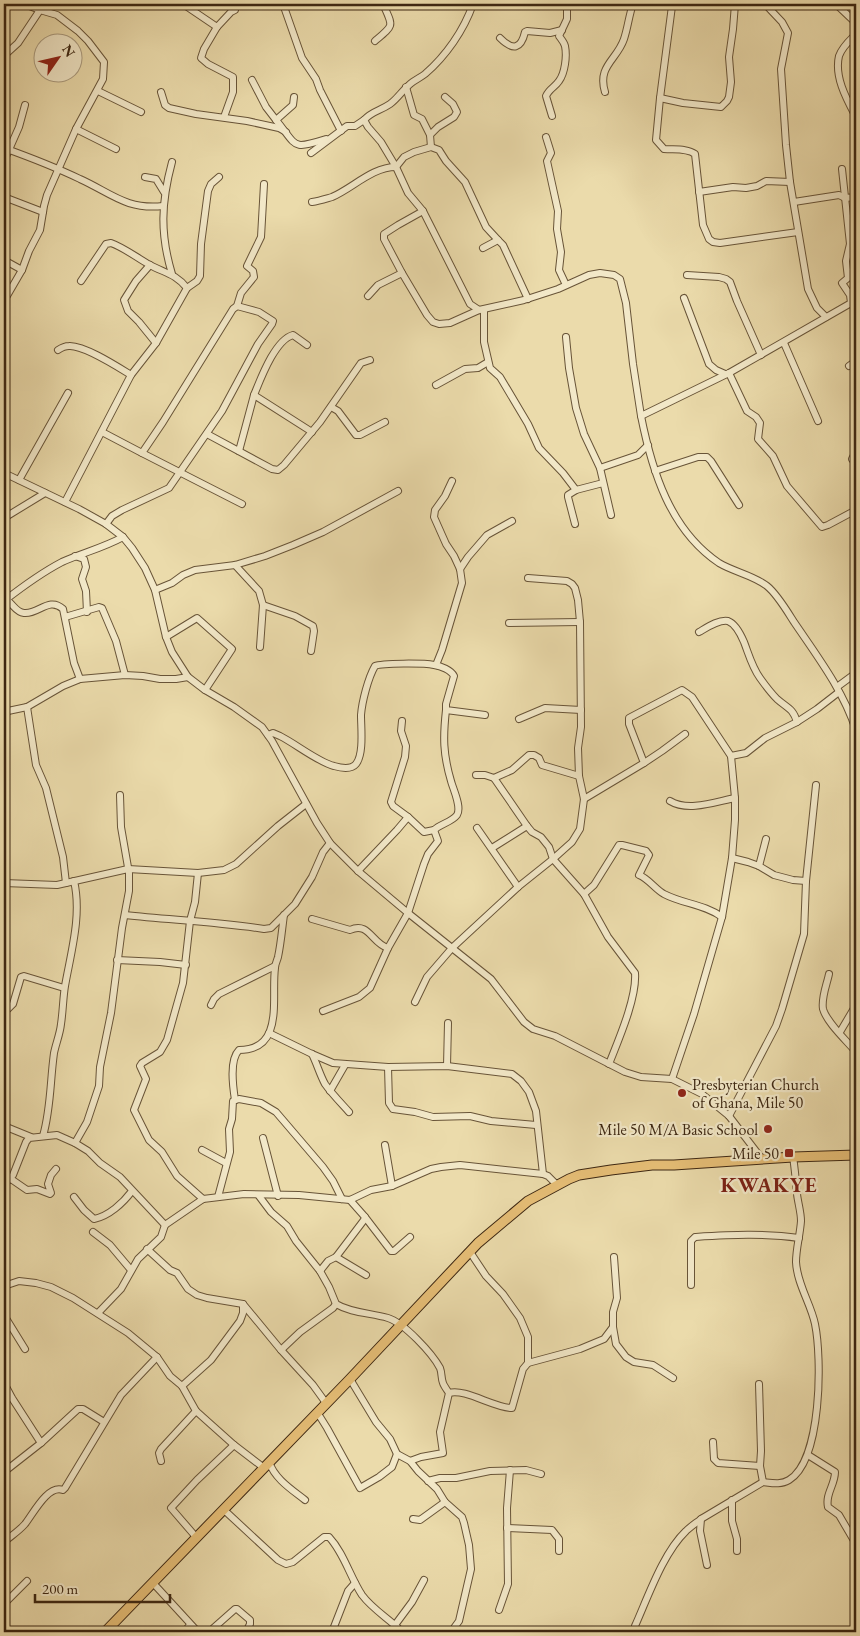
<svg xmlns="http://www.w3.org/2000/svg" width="860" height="1636" font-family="'EB Garamond',serif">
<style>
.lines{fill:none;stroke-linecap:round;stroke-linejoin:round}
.minor-casing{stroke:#685438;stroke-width:8}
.highway-casing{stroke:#3d2712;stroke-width:11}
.minor{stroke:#f2e8c8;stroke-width:6}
.highway{stroke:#e6be76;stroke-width:9}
.poi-dot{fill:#8f2418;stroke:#f2e8c8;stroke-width:2}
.labels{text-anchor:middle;stroke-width:4.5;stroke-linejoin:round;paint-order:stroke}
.poi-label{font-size:16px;fill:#3d2712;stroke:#f2e8c8;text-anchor:end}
.district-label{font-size:21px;font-weight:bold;letter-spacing:1px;fill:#7a1f14;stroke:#f2e8c8}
</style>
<rect width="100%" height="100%" fill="#ebdbab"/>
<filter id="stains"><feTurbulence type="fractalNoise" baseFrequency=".004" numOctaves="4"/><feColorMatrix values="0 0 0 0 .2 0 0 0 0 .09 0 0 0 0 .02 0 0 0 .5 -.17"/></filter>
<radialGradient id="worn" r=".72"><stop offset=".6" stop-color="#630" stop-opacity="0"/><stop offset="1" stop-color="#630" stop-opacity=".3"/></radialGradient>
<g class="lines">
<defs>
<g id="minor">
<polyline points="183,4 217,27 231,12 235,10 236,4"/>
<polyline points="283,4 302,58 316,79 320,90 341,131"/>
<polyline points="661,4 672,6 694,4"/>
<polyline points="765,4 782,22 788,33 781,69 786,145 790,182 808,289 817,308 826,317"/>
<polyline points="836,4 856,23"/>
<path d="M672 6 660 98 656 140 664 149C674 150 687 148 695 154L703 225 709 239 713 242 720 243 798 232"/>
<polyline points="217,27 204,49 201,58 208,64 233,77 233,92 224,117"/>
<path d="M856 34C850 40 842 47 839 56 834 77 847 100 856 117"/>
<path d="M500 38C513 51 521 49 525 32L527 31 550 33 562 30"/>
<path d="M375 41C395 24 393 27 383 4"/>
<polyline points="7,53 18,43 40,10 24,4"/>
<polyline points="252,80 266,107 276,120"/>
<polyline points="406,87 414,115 422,119 430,135"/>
<polyline points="98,91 141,112"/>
<polyline points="161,92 165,105 169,108 196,114 247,121 279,128 286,132"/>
<path d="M605 92C597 66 617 60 624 39 628 27 629 15 633 4"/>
<path d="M294 97 293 105 276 120C298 147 291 150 326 139"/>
<polyline points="660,98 683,103 721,107 727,101 729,97 731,82 729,57 733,29 735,4"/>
<path d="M552 116 546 96C549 89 555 87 559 81 565 73 567 56 565 46 564 42 561 39 559 36L567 19V4"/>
<path d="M364 120C372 111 380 111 390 104 397 99 402 91 409 85 414 80 420 78 425 74 446 56 464 30 473 4"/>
<polyline points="76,129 116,149"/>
<polyline points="546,137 551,153 547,161 558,211 557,229 561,252 559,270 566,285"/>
<polyline points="431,147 430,135 438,127 454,117 457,112 453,104 445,97"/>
<path d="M4 148C29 157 55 167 80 179 111 193 126 210 163 206"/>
<polyline points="311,153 347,126 355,126 364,120 368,127 381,142 396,167 408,193 423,211 470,304 479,310"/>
<polyline points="4,161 19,127 25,105"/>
<path d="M172 162C161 203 160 234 172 274"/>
<polyline points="145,177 156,179 164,192"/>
<polyline points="699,192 733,187 746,188 757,186 766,181 790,182"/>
<polyline points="4,197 43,212"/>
<path d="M312 202C319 201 325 199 332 197 353 188 372 167 396 167L404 157 414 152 431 147 439 150 446 161 465 182 486 227 498 240"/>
<polyline points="794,202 839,195 845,198 856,197"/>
<polyline points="423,211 398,225 384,234 384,239 402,273 427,315 433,322 439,324 450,323 479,310 524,300 558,289 589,275 600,273 614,275 620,279 626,303 633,364 641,416 729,373 851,303 850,295 842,283 848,278 846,261 850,244 842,169"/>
<polyline points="483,248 498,240 503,245 528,299"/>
<polyline points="4,260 22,270"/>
<polyline points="150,265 136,281 124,300 128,311 139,322 156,343"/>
<polyline points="687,275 719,277 726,279 730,282 737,301 761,355"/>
<path d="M81 281 106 244 111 243C125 248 137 258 150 265 165 273 176 274 187 288"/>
<polyline points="368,296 378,285 402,273"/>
<polyline points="684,298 709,364 716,370 725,374"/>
<polyline points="856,300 851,303 856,311"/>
<polyline points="4,301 22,270 29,251 40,230 44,206 47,195 76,129 103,79 104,62 88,41 78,31 57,15 40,10"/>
<polyline points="484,310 484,342 490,368 500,377 528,424 539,448 563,473 576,490"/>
<polyline points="566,337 569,368 576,408 584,434 600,468 611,515"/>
<polyline points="784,343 818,421"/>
<path d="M58 350C61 348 65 346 69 346 84 345 118 367 131 375"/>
<polyline points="849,366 856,361"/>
<polyline points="729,373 747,411 756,417 760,423 758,439 773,456 787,486 822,527 828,525 856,510"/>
<polyline points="436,385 465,369 478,368 488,362"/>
<path d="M254 395C261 378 275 340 293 335L307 345"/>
<polyline points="331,407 338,411 356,435 360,435 385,422"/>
<path d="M641 416C652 471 670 530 719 563 734 572 753 575 767 586 777 594 787 611 794 622 817 656 843 690 856 730"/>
<polyline points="102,432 142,453"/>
<polyline points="207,434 272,469 278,470 284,465 320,422 361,363 370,360"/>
<polyline points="239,451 254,395 312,432"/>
<polyline points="856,451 852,459 855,463 856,468"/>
<polyline points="600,468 638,455 648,445"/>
<polyline points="655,471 698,457 707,457 711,461 739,505"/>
<polyline points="4,473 79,509 106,524 123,537 132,548 145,568 155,590 166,637 172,652 188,677 205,690 234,707 262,727 272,741 317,823 330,843 358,871 408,913 491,979 524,1022 533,1029 555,1036 625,1072 641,1077 672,1079 702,1094 729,1116 762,1159"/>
<polyline points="19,480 68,393"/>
<polyline points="65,502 131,375 156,343 187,288 197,281 200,276 201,244 208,191 211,184 219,177"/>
<polyline points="242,504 142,453 163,422 233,309 237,306 241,293 254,277 253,271 247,266 261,237 264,184"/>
<polyline points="4,518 45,493"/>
<polyline points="106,524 112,516 122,510 169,488 222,411 258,344 272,324 273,321 259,312 237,306"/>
<polyline points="575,524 568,497 568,495 576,490 603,483"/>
<polyline points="75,556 84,559 86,567 82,579 86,591 87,612"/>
<polyline points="235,565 259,591 263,605 260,647"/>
<polyline points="460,569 468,557 487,535 512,521"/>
<polyline points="155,590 172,583 183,575 195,570 235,565 265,556 293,545 323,532 398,491"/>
<path d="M5 599C13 603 15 612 24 613 38 615 49 596 63 609L74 663 80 679"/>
<path d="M4 601C22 587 41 573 62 562 82 553 103 548 123 537"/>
<polyline points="263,605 295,616 313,626 314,631 311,651"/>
<polyline points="65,617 99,607 102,608 116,641 125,675"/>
<polyline points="509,623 580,622"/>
<path d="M699 632C706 628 719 619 728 621 736 624 741 635 744 642 749 655 752 667 760 678 765 685 771 693 777 699 787 708 793 708 797 722L765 738 746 753 731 756"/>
<polyline points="166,637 197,618 232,649 205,690"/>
<polyline points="436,665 442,650 462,583 460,569 454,556 446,544 434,517 435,510 445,496 452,481"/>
<polyline points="837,687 856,673"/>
<polyline points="27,707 36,765 46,788 63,857 66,883"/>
<polyline points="4,717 8,711 27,707 63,686 80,679 125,675 143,676 160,679 176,679 188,677"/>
<polyline points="519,719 545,708 581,710"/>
<polyline points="797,722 817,709 839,692"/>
<path d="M268 735 273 733 280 736C296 744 318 762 334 766 341 768 351 770 356 764 364 754 361 728 361 715 362 702 368 678 375 666 382 663 424 663 434 665 441 666 451 670 454 676L446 704V710L485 715"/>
<polyline points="644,763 662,751 685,734"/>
<path d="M476 775H485L494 778 527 826 532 832 541 837 549 847 553 859 584 894 608 937 635 973C637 998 618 1041 609 1064"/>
<polyline points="494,778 512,770 529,755 534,755 539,758 542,765 579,776"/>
<polyline points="584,799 644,763 629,724 629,718 682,690 692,697 731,756 735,798 735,820 732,858 722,917 694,1014 672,1079"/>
<path d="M670 801C688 812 715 802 735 798"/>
<polyline points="477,828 518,887"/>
<path d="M434 830C440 824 452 822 457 815 462 807 453 789 451 781 443 754 443 737 446 710"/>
<polyline points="492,848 527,826"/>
<polyline points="732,858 748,862 759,866 774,875 793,880 806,881"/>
<polyline points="759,866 766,839"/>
<polyline points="358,871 397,830 408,817 393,806 391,802 405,757 406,746 401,731 402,721"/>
<polyline points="198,873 195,902 190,921 183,983 167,1040 160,1052 142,1063 140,1066 146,1079 134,1110 149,1140 162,1152 177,1176 203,1199"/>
<polyline points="4,883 57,885 128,869 198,873 224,870 236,864 278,826 306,804"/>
<path d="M584 894 594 885 619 845H622L646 851 649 855 639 875C649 879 655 889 664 894 683 904 704 904 722 917"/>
<path d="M125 915C171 920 218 922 264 929L271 928 295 904 312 877 323 852 330 843"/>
<path d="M312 919 350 930C369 921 372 944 388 948"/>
<polyline points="117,960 160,962 186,965"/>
<path d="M829 974C827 984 821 998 823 1009 827 1023 847 1041 856 1052"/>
<polyline points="415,1002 427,977 452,948 518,887 553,859 572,842 580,829 584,799 579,776 578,748 581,727 580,622 578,600 575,588 572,584 567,581 528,578"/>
<polyline points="211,1005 214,999 219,994 275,966"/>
<polyline points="4,1008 8,1009 13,1004 21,977 24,976 64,988"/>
<polyline points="323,1011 359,997 370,988 388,948 408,913 424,864 428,854 438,841 434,830 424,832 408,817"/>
<polyline points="840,1032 856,1005"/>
<polyline points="269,1033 312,1054 333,1063 388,1067 447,1066 512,1074 521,1081 529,1092 536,1111 543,1174"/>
<path d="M312 1054C317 1064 320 1075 325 1084 332 1094 341 1103 349 1112"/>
<polyline points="447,1066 448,1023"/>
<polyline points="388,1067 389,1103 393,1109 415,1112 433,1117 470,1116 491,1121 536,1125"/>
<polyline points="330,1091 345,1065"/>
<path d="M235 1100C233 1087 229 1060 239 1050 285 1050 271 998 275 968 275 964 277 961 278 957 281 943 282 929 284 915"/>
<polyline points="729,1116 776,1026 782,1009 804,934 806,881 816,785"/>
<polyline points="4,1126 31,1137"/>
<path d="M43 1136C51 1108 50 1082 54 1053 56 1043 60 1034 61 1024 63 1011 63 998 65 986 71 952 82 915 74 881"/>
<polyline points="263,1138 278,1196"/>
<polyline points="75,1143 87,1122 99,1086 100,1067 111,1013 122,928 129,891 129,873 121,827 120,795"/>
<polyline points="385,1145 392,1186"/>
<polyline points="202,1150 226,1163"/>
<polyline points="11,1179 27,1190 37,1189 50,1194 51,1193 48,1184 51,1175 56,1169"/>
<polyline points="4,1180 9,1180 13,1175 26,1142 29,1138 57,1135 75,1143 88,1151 100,1163 120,1177 165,1225 203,1199 244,1194 299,1195 350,1200 371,1190 392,1186 431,1169 441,1167 460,1165 543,1174 548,1176 558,1186"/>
<path d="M259 1196 271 1212 287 1226 296 1241 320 1271 329 1287 336 1304C351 1313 371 1313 388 1318 404 1323 432 1353 440 1368 442 1373 441 1378 443 1383 444 1386 447 1390 449 1393L440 1432 443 1453 421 1457 410 1461"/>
<path d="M74 1197 84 1210 94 1219C109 1216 123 1203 132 1191"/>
<polyline points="218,1197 230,1152 229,1129 232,1119 233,1101 239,1099 261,1103 276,1112 323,1167 333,1181 342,1199"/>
<polyline points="365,1217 391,1251 394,1251 410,1237"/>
<polyline points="93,1232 110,1245 131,1270"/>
<polyline points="147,1249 170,1270 177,1273 188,1289 197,1295 207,1298 243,1304 281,1350 313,1385 326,1403"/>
<polyline points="336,1257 366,1275"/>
<polyline points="320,1271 328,1261 336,1257 364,1220 365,1217 350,1200"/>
<path d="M691 1285V1241L695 1237C730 1235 764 1233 799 1238"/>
<polyline points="4,1286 19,1281 36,1283 51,1287 73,1298 128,1333 157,1357 170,1376 182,1386 196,1411 234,1445 264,1468"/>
<polyline points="98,1313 121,1289 138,1259 161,1237 165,1225"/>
<polyline points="4,1315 25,1349"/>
<polyline points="613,1327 616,1344 626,1357 634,1362 653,1365 673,1378"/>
<polyline points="281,1350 300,1332 333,1308 336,1304"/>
<polyline points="528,1363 580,1349 604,1339 613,1327 613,1312 617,1298 614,1257"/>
<polyline points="350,1379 376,1422 390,1439 397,1454 410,1461 418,1471 437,1489 445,1502 462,1517 464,1523 469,1545 471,1569 459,1621 451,1632"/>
<polyline points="4,1383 12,1398 41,1443"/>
<polyline points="759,1384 761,1451 760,1466 763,1482"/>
<polyline points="182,1386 211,1360 240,1321 243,1313 243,1304"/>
<path d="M449 1393C465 1388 494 1408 512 1408L523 1369 528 1363V1337L520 1318 503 1294 486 1276 470 1252"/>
<polyline points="317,1412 327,1428 360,1488 379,1477 392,1467 397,1454"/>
<polyline points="713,1442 714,1459 718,1463 760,1466"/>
<path d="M808 1455 835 1472C835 1485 825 1494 828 1507L839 1515 856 1544"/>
<polyline points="161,1461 159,1453 161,1449 196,1411"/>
<path d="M269 1462C275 1479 291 1489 305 1500"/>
<polyline points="4,1472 41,1443 78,1409 83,1409 104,1422"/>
<polyline points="428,1481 440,1478 456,1478 490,1471 526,1470 541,1474"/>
<polyline points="732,1500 732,1521 737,1539 737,1551"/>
<path d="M223 1509 278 1560 286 1564 293 1562 324 1537H329C344 1553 350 1577 362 1595 373 1610 390 1619 402 1632"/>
<polyline points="413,1519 420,1520 445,1502"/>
<polyline points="507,1528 552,1530 559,1539 559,1551"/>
<polyline points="196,1537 171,1508 197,1480 234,1445"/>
<path d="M4 1542C11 1536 19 1531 25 1524 33 1514 48 1484 63 1490L65 1488 121 1395 157 1357"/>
<path d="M707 1565 700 1531 701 1519 763 1482C772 1483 781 1485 789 1480 822 1460 822 1358 815 1324 811 1304 797 1284 796 1262 796 1249 800 1235 801 1221 801 1212 798 1203 797 1194 796 1182 795 1169 793 1157"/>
<polyline points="153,1583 198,1632"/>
<polyline points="4,1604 27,1581"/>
<polyline points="499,1610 508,1584 507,1508 510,1470"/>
<polyline points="395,1625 412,1602 424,1580"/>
<polyline points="184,1632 190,1625"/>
<polyline points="209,1632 235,1609 237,1609 250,1620 250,1624 246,1632"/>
<polyline points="332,1632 348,1591 355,1583"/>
<path d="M633 1632 635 1626C648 1597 663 1553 686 1531 690 1527 696 1523 701 1519"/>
</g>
<polyline id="highway" points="105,1632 350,1379 478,1243 528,1201 569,1179 579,1175 611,1170 652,1165 674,1165 793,1157 856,1155"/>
</defs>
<use href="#minor" class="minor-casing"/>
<use href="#highway" class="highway-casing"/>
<use href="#minor" class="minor"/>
<use href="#highway" class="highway"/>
</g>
<g class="poi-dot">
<circle cx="682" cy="1093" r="5"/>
<circle cx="768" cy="1129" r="5"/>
<rect x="784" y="1148" width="10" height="10" rx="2.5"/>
</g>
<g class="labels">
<g class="poi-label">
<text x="692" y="1090" text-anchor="start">Presbyterian Church<tspan x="692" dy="18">of Ghana, Mile 50</tspan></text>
<text x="758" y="1135">Mile 50 M/A Basic School</text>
<text x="779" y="1159">Mile 50</text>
</g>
<g class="district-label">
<text x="769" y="1192">KWAKYE</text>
</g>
</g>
<rect width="860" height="1636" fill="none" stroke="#ebdbab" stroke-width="20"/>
<rect x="5" y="5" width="850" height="1626" fill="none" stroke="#3d2712" stroke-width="2.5"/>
<rect x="10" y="10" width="840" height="1616" fill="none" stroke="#3d2712"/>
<g transform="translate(58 58) rotate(56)"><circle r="24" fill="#f2e8c8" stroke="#aa9b7f"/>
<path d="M0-4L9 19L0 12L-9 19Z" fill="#8f2418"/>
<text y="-8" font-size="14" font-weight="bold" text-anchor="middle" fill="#3d2712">N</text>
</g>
<path d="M35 1594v8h135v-8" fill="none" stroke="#3d2712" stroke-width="2.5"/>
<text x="42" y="1594" font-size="15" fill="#3d2712" stroke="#f2e8c8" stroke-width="4" paint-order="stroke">200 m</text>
<rect width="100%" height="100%" filter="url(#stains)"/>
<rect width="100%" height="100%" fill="url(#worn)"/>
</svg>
